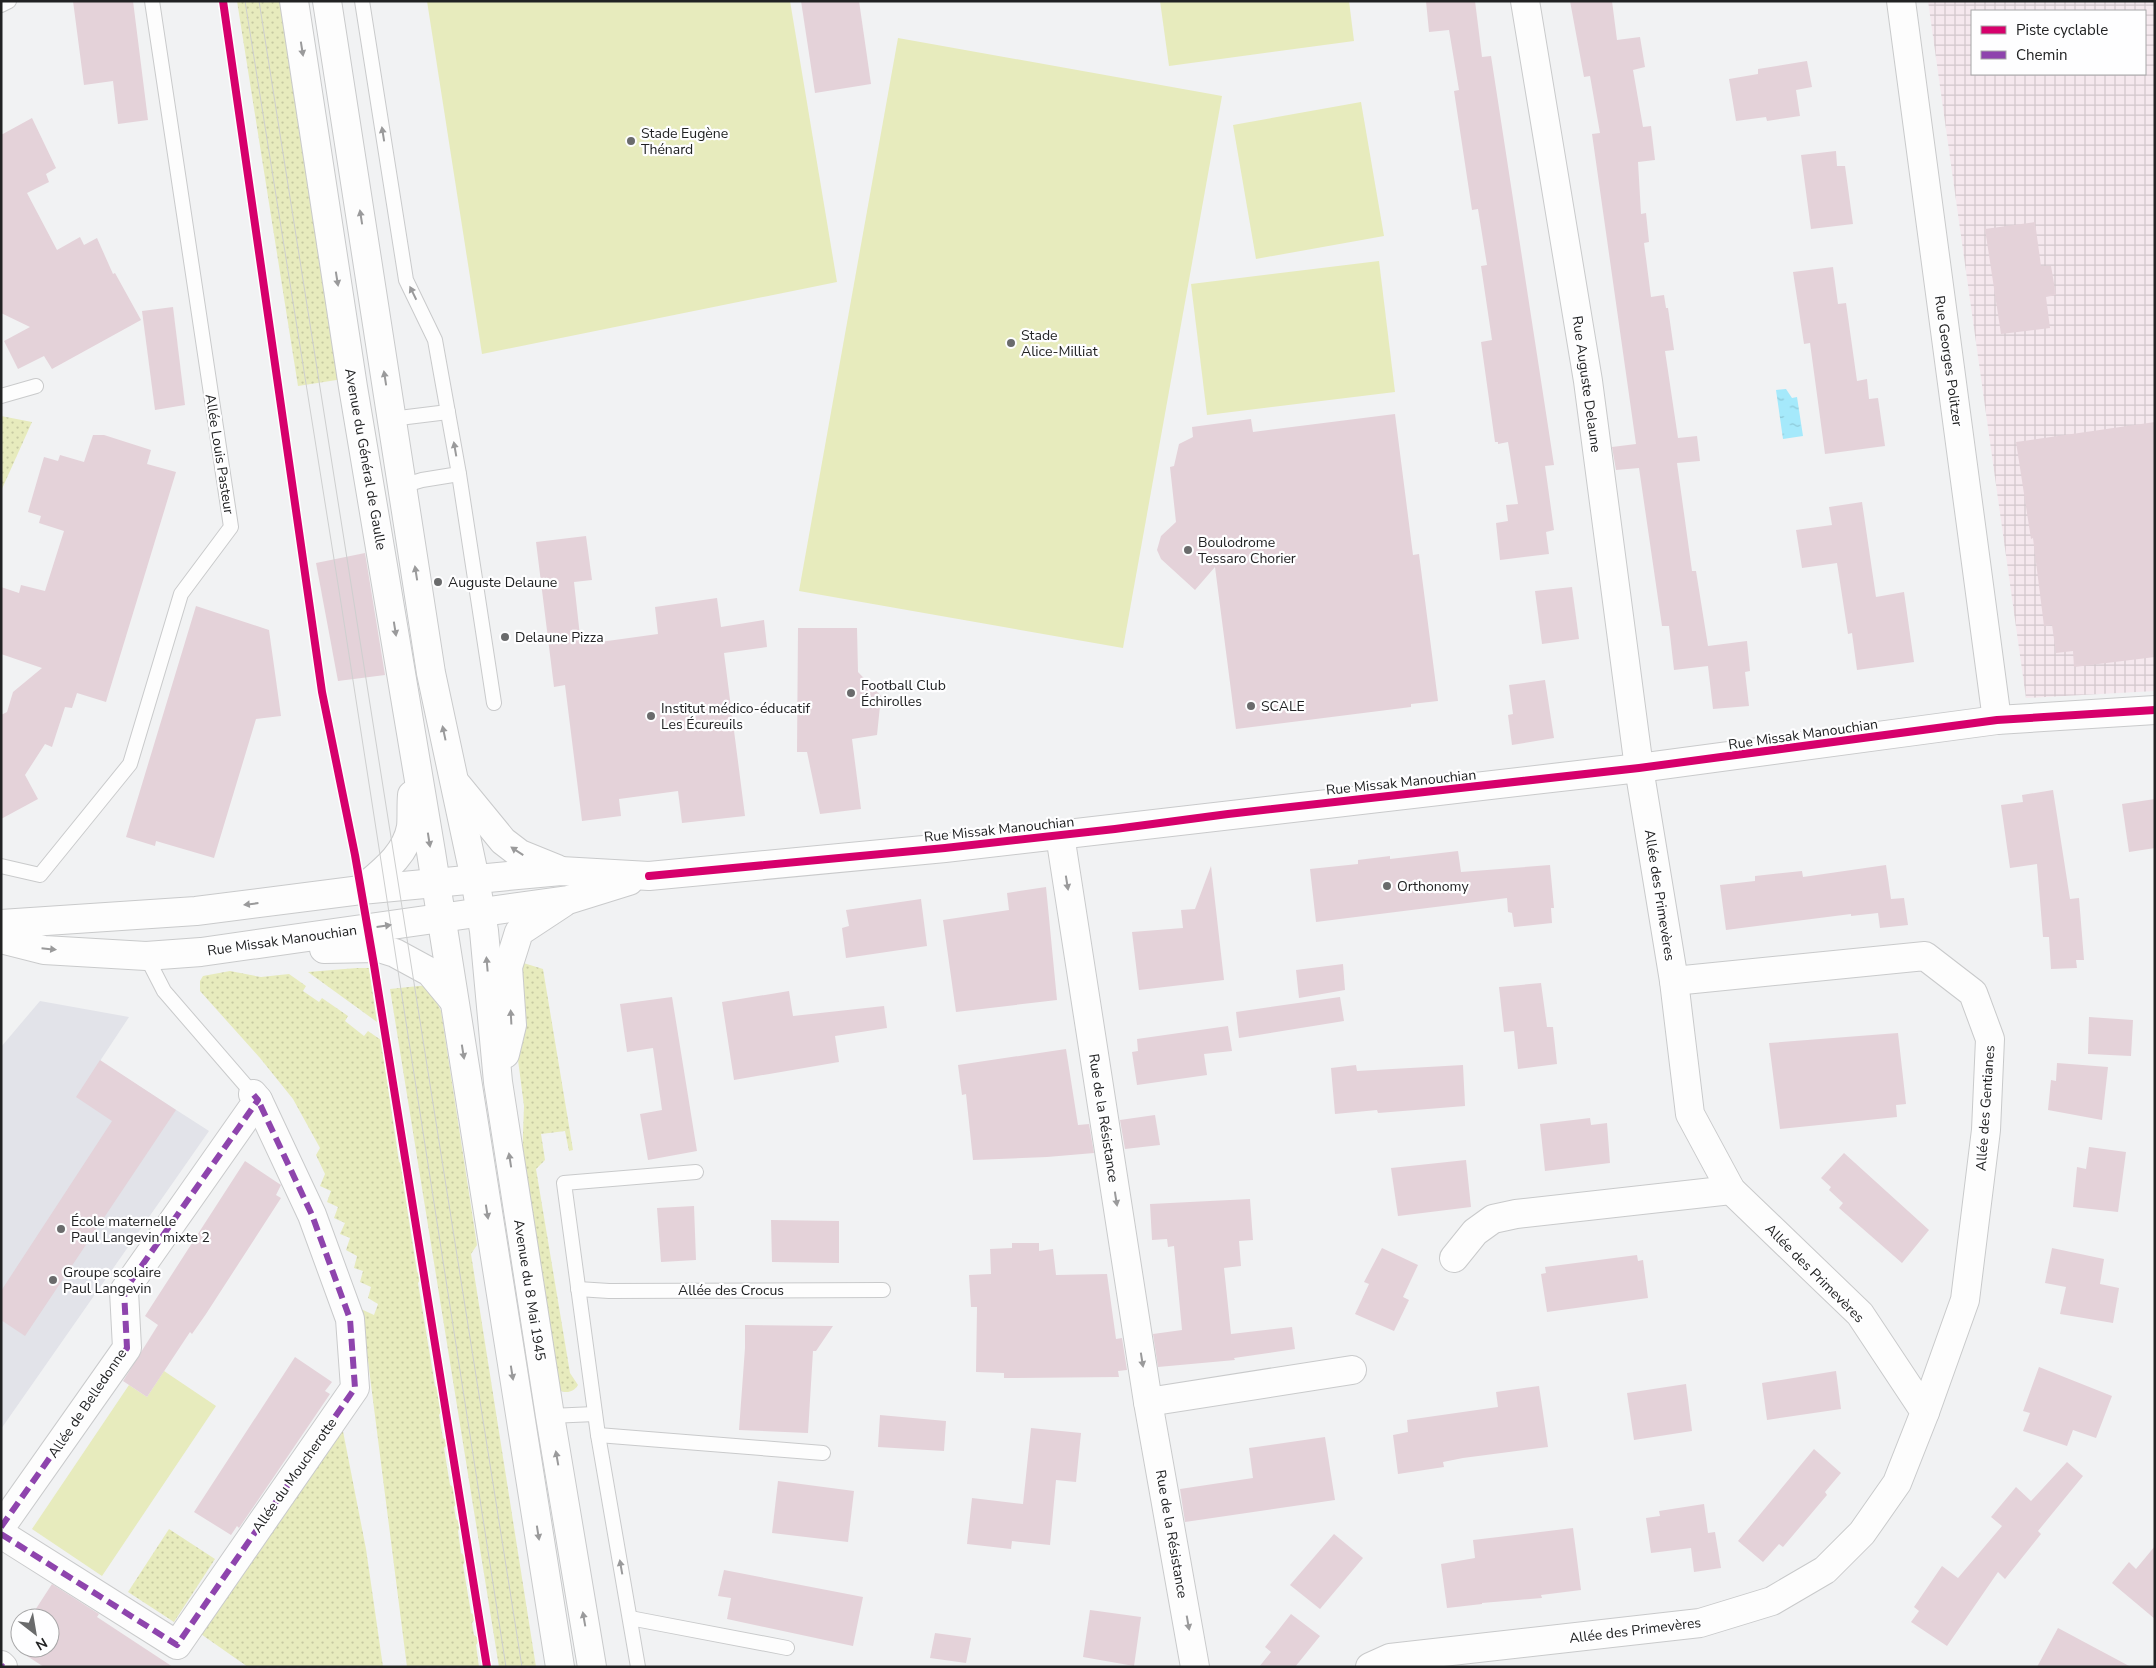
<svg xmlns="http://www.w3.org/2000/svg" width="2156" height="1668" font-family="'Nunito Sans',sans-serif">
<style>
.industrial{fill:url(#industrial-grid);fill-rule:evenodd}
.built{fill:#e2e3e9}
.grass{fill:url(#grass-dots)}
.green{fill:#e7ebbd}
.water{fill:url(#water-ripples)}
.building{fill:#e4d2d9}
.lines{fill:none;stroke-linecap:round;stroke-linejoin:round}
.lane-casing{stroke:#c9cacb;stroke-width:16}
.street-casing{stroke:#c9cacb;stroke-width:30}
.secondary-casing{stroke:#c9cacb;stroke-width:30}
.lane{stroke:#fdfdfd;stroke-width:14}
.street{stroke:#fdfdfd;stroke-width:28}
.secondary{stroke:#fdfdfd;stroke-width:28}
.tram{stroke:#cecfcf;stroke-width:1}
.quiet{stroke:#8e44ad;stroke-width:6;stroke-dasharray:12 6;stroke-linecap:butt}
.cycleway-casing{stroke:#fefeff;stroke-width:11}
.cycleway{stroke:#d6006c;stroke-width:8}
.oneway{fill:#9a9a9b}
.poi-dot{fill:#6a6b6c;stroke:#fefeff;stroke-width:2}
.labels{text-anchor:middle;stroke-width:4.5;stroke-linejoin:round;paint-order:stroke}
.poi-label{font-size:14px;fill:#212223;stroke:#fefeff;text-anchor:start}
.street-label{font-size:14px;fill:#212223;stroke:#fefeff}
</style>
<defs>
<pattern id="industrial-grid" width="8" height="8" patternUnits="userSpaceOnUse" patternTransform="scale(1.25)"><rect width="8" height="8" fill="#f5e8ee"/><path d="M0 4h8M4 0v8" fill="none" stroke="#d2c7cc"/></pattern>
<pattern id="grass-dots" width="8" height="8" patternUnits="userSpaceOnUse" patternTransform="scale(1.25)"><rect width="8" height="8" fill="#e7ebbd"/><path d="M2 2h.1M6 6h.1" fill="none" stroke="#c6c9a2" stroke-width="1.8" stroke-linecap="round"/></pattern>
<pattern id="water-ripples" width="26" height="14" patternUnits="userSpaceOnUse" patternTransform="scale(1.25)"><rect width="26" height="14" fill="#a5e9fb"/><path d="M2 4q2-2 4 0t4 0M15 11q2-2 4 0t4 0" fill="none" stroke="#8ec8d7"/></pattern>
</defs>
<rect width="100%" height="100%" fill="#f1f2f3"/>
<path class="industrial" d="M1928 1H2155V691L2026 698ZM1972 11H2145V74H1972Z"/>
<polygon class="built" points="40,1001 129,1017 100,1061 209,1131 1,1429 1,1047"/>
<g class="grass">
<polygon points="237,1 284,1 343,379 298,386"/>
<polygon points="1,416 32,422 1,491"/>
<path d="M517 961 543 969 573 1150 569 1151 565 1131 541 1134 545 1160 536 1169 570 1373 578 1385C574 1392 566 1394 559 1390L522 1163 524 1106 517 1052Z"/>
<polygon points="357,968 369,968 377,1022 308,972"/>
<polygon points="230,971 261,977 289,974 306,986 303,991 319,1002 322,998 348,1016 345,1021 364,1036 368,1031 381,1040 399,1162 405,1167 407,1176 403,1182 417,1272 422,1277 418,1283 435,1386 441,1391 443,1409 439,1415 443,1438 449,1442 444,1448 450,1485 456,1489 458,1501 454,1507 456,1519 462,1524 458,1531 461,1553 467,1558 463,1565 471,1613 476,1617 472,1623 474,1635 480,1639 476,1645 479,1667 407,1667 368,1361 350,1304 374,1315 378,1304 368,1298 371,1287 360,1282 363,1271 354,1268 357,1256 346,1250 350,1238 340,1234 345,1223 334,1218 338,1207 327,1202 331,1191 320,1186 325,1174 316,1155 320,1148 293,1099 260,1058 200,991 200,981 203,976"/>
<polygon points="428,985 441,1011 477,1245 471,1254 536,1667 499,1667 390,989"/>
<polygon points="341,1421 366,1549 383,1667 248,1667 198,1632"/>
<polygon points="169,1529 215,1559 174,1622 128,1592"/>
</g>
<g class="green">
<polygon points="427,1 790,1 837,282 482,354"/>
<polygon points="1160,1 1349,1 1354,41 1169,66"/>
<polygon points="898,38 1222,96 1123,648 799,591"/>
<polygon points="1361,102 1384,236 1256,259 1233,125"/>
<polygon points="1379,261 1395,392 1207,415 1191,284"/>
<polygon points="164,1371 216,1406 102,1576 32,1529 129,1385 147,1397"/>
</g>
<polygon class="water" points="1786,389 1792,398 1797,397 1803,436 1783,439 1776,390"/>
<g class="building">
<polygon points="73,1 133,1 148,120 118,124 113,81 84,85"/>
<polygon points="801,1 859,1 871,84 815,93"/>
<polygon points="1426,1 1475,1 1482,57 1491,56 1554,465 1545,466 1554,530 1546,532 1549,554 1500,560 1496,523 1508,521 1506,505 1518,504 1508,442 1498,444 1498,442 1495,442 1481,342 1492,340 1481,266 1487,265 1478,209 1472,210 1454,91 1459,90 1449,30 1429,32"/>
<polygon points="1570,1 1612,1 1617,40 1640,37 1645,67 1633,70 1643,127 1651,126 1655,160 1638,162 1641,214 1646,213 1649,242 1644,243 1651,297 1664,295 1666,308 1668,308 1674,350 1665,351 1678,438 1697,436 1700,461 1677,463 1692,571 1696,571 1708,646 1747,641 1750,671 1745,672 1749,706 1713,709 1708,666 1674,670 1669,626 1662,626 1639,468 1616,470 1612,447 1636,444 1592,134 1600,133 1590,76 1584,77"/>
<polygon points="1807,61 1812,87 1796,90 1800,116 1767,121 1766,117 1736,121 1729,79 1758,74 1758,69"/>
<polygon points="32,118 56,168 46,174 49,182 27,193 57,250 80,237 84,245 97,238 113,274 115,273 141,320 52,369 44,356 18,369 4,341 30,327 1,313 1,135"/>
<polygon points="1836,151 1837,166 1845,166 1853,224 1811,229 1801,155"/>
<polygon points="2035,222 2041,266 2051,266 2056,295 2046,297 2050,328 2001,334 1985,229"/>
<polygon points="1833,267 1838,304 1846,303 1857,381 1867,379 1869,399 1878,398 1885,446 1825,454 1810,343 1804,344 1793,272"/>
<polygon points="173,307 185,405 155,410 142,311"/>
<polygon points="1395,414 1413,555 1419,554 1438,701 1411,704 1411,707 1236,729 1215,567 1195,590 1161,559 1157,550 1161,536 1176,522 1170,467 1174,466 1179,444 1193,437 1192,427 1251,419 1253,432"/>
<polygon points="2155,422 2155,657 2074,667 2073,651 2056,653 2052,625 2044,626 2033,538 2031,539 2016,442"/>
<polygon points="93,435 104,435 151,450 147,464 176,472 106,702 77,693 72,708 65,707 52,747 45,744 25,775 38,799 1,819 1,715 7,712 13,692 42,668 1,654 1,587 19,593 21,585 45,591 64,531 39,523 41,516 28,512 44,457 58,461 60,455 84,462"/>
<polygon points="1862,502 1876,597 1904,592 1914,662 1857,670 1852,633 1848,634 1837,563 1802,568 1796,530 1832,525 1829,507"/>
<polygon points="586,536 592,580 574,582 580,636 599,634 600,642 658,634 655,607 717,598 721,627 764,620 767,647 724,653 745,816 682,823 678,791 619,799 621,816 582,821 565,685 554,687 536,542"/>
<polygon points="365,553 385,675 338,681 316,563"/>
<polygon points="1572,587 1579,639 1542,644 1535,591"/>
<polygon points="196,606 269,630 281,716 256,719 214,858 156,841 155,846 126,837"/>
<polygon points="798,628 857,628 858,672 881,696 877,735 852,739 861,809 820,814 807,752 797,752"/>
<polygon points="1545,680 1554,738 1512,745 1508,715 1513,714 1509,685"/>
<polygon points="2053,790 2070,899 2079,898 2084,960 2076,960 2077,968 2051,969 2049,937 2043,937 2037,864 2010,868 2001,805 2023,802 2022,795"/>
<polygon points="2155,799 2155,848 2129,852 2122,804"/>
<polygon points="1458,851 1461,872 1550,865 1554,908 1551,908 1552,923 1514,927 1512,913 1508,912 1507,898 1316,922 1310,869 1358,864 1358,860 1390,856 1390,859"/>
<polygon points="1886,865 1891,899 1904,898 1908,925 1880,928 1878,913 1851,916 1851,914 1726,930 1720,885 1755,881 1755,876 1802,871 1803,877"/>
<polygon points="1211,866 1224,980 1139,990 1132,932 1183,928 1181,910 1195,909"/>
<polygon points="1046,887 1057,1000 956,1012 943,920 1009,910 1007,893"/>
<polygon points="921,899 927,946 846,958 842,928 849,926 846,910"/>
<polygon points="1343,964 1345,990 1299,998 1296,970"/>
<polygon points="1541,983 1547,1027 1553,1027 1557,1064 1518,1069 1514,1031 1504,1032 1499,987"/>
<polygon points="789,991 793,1016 884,1006 887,1028 835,1036 839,1062 734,1080 722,1002"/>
<polygon points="672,997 697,1151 648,1160 640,1114 662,1110 653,1048 627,1052 620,1004"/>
<polygon points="1340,997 1344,1021 1239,1038 1236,1012"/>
<polygon points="2089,1017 2133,1020 2131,1056 2088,1054"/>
<polygon points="1228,1026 1232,1051 1204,1054 1207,1075 1137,1085 1132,1052 1138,1051 1137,1039"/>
<polygon points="1898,1033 1906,1104 1896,1105 1897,1117 1780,1129 1769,1043"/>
<polygon points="1066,1049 1078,1125 1089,1124 1094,1153 1047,1157 973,1160 966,1094 962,1095 958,1065"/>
<polygon points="100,1060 176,1110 25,1336 1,1320 1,1291 112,1121 76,1097"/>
<polygon points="2057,1063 2108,1067 2102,1120 2048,1110 2051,1080 2056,1081"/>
<polygon points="1356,1065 1357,1071 1463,1065 1465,1106 1378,1113 1377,1110 1335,1114 1331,1068"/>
<polygon points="1155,1115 1160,1145 1125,1149 1120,1120"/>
<polygon points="1590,1118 1591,1125 1607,1123 1610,1163 1545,1171 1540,1124"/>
<polygon points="2089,1147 2126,1152 2118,1212 2073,1207 2077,1167 2086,1169"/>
<polygon points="1844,1153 1929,1230 1902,1263 1839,1208 1843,1203 1829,1190 1831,1187 1821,1178"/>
<polygon points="1466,1160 1471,1207 1398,1216 1391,1168"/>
<polygon points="245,1161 281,1185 276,1195 281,1198 206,1314 192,1334 190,1332 147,1397 123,1381 158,1325 145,1316"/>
<polygon points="1250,1199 1253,1240 1239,1241 1241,1266 1224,1268 1231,1334 1292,1327 1295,1349 1234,1358 1235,1360 1158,1367 1153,1334 1182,1330 1174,1246 1168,1247 1167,1239 1152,1240 1150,1204"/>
<polygon points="694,1206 696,1260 661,1262 657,1208"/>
<polygon points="771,1220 839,1221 839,1263 772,1262"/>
<polygon points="1012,1243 1039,1243 1039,1251 1053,1249 1056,1275 1107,1274 1116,1339 1122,1338 1127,1370 1118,1371 1119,1377 1004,1378 1004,1373 976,1372 977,1307 971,1307 969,1275 991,1274 990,1249 1012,1248"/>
<polygon points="1382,1248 1418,1265 1403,1297 1409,1300 1394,1331 1355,1314 1369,1284 1364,1282"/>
<polygon points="2052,1248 2104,1259 2100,1284 2119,1288 2113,1323 2060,1314 2066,1287 2045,1283"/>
<polygon points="1637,1255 1638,1261 1643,1260 1648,1298 1547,1312 1541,1274 1546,1273 1545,1267"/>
<polygon points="745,1325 833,1326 816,1351 813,1351 808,1433 739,1430 745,1348"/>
<polygon points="295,1357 332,1382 325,1391 330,1394 239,1528 237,1526 231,1535 194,1512"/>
<polygon points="2039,1367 2112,1396 2096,1438 2073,1430 2067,1446 2023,1431 2030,1413 2023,1411"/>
<polygon points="1836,1371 1841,1409 1767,1420 1762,1383"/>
<polygon points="1686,1384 1692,1431 1634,1440 1627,1393"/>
<polygon points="1539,1386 1548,1447 1463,1458 1443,1462 1444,1467 1398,1474 1393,1435 1408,1432 1407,1420 1498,1407 1496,1392"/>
<polygon points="880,1415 946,1421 944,1451 878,1447"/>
<polygon points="1031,1428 1081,1433 1076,1482 1056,1480 1050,1545 1012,1541 1011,1549 967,1544 972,1498 1023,1504"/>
<polygon points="1325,1437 1335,1500 1185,1522 1180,1489 1253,1478 1249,1448"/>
<polygon points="1814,1449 1841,1473 1825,1492 1827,1495 1783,1547 1779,1544 1763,1562 1738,1541"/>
<polygon points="2067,1462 2083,1476 2038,1531 2041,1534 2005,1579 1998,1572 1947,1646 1911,1622 1919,1611 1914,1607 1942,1566 1958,1578 2002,1526 1991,1517 2016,1487 2031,1501"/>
<polygon points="778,1481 854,1491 848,1542 772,1533"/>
<polygon points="1704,1504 1708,1533 1715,1532 1721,1568 1694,1572 1691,1548 1651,1553 1646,1518 1660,1516 1659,1511"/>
<polygon points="1573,1528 1581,1590 1541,1595 1542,1598 1482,1603 1482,1604 1447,1608 1441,1564 1475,1558 1473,1540"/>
<polygon points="1334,1534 1363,1558 1320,1609 1290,1585"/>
<polygon points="2155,1546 2155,1619 2112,1583 2129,1562 2136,1569"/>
<polygon points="724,1570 863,1597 853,1646 727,1619 731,1598 718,1596"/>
<polygon points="52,1584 99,1614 97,1617 173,1667 44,1667 27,1656 31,1648 50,1648 50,1618 30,1618"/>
<polygon points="1090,1610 1141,1617 1134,1666 1083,1657"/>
<polygon points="1291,1614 1320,1636 1295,1667 1259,1667 1271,1652 1265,1647"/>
<polygon points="2058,1628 2131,1667 2037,1667"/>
<polygon points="935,1633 971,1638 966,1663 930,1658"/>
</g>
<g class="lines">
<defs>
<g id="lane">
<polyline points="362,1 406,280 435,340 459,474 422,480 402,486"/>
<polyline points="1,5 9,1"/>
<polyline points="1,396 36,386"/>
<polyline points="391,419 448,412"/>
<polyline points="459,474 494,703"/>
<polyline points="1,866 40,875 130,764 181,594 231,527 152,1"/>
<polyline points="146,956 164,991 253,1094"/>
<polyline points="578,1289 609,1291 883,1290"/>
<polyline points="550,1416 595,1414"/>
<polyline points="598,1435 823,1453"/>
<polyline points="630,1618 787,1648"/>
<polyline points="638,1667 598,1435 564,1183 696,1172"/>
</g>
<g id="street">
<polyline points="1901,1 1997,720"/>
<polyline points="1060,835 1148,1402 1195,1667"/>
<polyline points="1674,981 1925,956 1973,993 1990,1039 1986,1130 1965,1300 1925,1412"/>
<polyline points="1454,1258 1475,1232 1493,1219 1516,1214 1731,1190"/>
<polyline points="1148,1402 1352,1370"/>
<polyline points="1,1527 127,1348 124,1291 258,1100 253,1094"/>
<polyline points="1,1534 177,1645 355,1388 350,1319 312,1215 258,1100"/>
<polyline points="1,1665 3,1667"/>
<polyline points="1370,1667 1390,1658 1700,1623 1772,1601 1825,1570 1862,1533 1897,1483 1925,1412 1860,1314 1731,1190 1690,1114 1674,981 1639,768 1588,381 1525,1"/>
</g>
<g id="secondary">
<polyline points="294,1 353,387 431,852 560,1667"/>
<polyline points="327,1 431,673 475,879 484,931 498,1082 550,1416 592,1667"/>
<polyline points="458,786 503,841 520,854 557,869"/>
<path d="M361 890C382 872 406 855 411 827 412 817 411 806 412 795"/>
<polyline points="1,924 196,911 361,890 561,871 649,876 945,848 1639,768 1997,720 2155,710"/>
<polyline points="1,939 44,950 146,956 201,952 568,900 629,881"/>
<polyline points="324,949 379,948 395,953 430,972 454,1001"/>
<polyline points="505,1054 512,1025 508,967 519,932 563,903"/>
</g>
</defs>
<use href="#lane" class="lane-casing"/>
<use href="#street" class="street-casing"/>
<use href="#secondary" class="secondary-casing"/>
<use href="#lane" class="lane"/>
<use href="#street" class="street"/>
<use href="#secondary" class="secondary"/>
<g class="tram">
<polyline points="245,1 341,603 506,1667"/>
<polyline points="259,1 522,1667"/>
</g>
<g class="quiet">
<polyline points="1,1527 127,1348 124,1291 258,1100 253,1094"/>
<polyline points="1,1534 177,1645 355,1388 350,1319 312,1215 258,1100"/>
<polyline points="1,1665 3,1667"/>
</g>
<defs>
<g id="cycleway">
<polyline points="223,1 322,692 355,855 374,965 487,1667"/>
<polyline points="649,876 945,848 1115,829 1228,814 1639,768 1997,720 2155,710"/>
</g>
</defs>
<use href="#cycleway" class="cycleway-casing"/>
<use href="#cycleway" class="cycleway"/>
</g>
<defs><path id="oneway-solid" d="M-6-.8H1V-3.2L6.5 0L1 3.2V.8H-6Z" transform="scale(1.25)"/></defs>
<g class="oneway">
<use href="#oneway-solid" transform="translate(302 49) rotate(81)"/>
<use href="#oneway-solid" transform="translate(383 134) rotate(-99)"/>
<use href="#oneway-solid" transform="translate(361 217) rotate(-99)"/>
<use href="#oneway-solid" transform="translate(337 279) rotate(81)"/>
<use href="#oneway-solid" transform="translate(413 293) rotate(-116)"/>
<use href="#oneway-solid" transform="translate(385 378) rotate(-99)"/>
<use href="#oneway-solid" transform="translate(455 449) rotate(-100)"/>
<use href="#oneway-solid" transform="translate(416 573) rotate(-99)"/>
<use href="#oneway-solid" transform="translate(395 629) rotate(81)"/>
<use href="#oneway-solid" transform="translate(444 733) rotate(-102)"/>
<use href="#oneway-solid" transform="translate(429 840) rotate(81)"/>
<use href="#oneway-solid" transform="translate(517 851) rotate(-147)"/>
<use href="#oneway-solid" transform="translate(1067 883) rotate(81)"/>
<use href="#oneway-solid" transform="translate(251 904) rotate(173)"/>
<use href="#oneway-solid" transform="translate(384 926) rotate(-8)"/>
<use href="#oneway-solid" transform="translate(49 949) rotate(6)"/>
<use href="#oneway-solid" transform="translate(487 964) rotate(-95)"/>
<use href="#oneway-solid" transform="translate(511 1017) rotate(-93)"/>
<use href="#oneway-solid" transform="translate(463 1052) rotate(81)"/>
<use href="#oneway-solid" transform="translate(510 1160) rotate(-99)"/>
<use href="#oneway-solid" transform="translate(1116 1199) rotate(81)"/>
<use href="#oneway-solid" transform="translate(487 1212) rotate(81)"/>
<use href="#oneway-solid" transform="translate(1142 1360) rotate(81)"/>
<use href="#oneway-solid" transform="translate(512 1373) rotate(81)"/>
<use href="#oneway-solid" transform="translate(557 1458) rotate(-100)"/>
<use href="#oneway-solid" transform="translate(538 1533) rotate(81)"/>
<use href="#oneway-solid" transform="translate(621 1567) rotate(-100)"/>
<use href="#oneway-solid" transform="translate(584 1619) rotate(-100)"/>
<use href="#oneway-solid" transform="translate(1188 1623) rotate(80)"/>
</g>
<g class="poi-dot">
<circle cx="631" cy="141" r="5"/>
<circle cx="1011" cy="343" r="5"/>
<circle cx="1188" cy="550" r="5"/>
<circle cx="438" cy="582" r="5"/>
<circle cx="505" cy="637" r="5"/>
<circle cx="851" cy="693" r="5"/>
<circle cx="1251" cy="706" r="5"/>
<circle cx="651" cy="716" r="5"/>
<circle cx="1387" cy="886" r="5"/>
<circle cx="61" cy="1229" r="5"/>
<circle cx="53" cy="1280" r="5"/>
</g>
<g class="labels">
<g class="poi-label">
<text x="641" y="138">Stade Eugène<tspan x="641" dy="16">Thénard</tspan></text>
<text x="1021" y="340">Stade<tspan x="1021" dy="16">Alice-Milliat</tspan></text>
<text x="1198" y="547">Boulodrome<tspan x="1198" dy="16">Tessaro Chorier</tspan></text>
<text x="448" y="587">Auguste Delaune</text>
<text x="515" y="642">Delaune Pizza</text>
<text x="861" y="690">Football Club<tspan x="861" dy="16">Échirolles</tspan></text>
<text x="1261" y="711">SCALE</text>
<text x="661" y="713">Institut médico-éducatif<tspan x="661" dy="16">Les Écureuils</tspan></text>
<text x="1397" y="891">Orthonomy</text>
<text x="71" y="1226">École maternelle<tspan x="71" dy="16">Paul Langevin mixte 2</tspan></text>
<text x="63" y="1277">Groupe scolaire<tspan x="63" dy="16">Paul Langevin</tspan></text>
</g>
<g class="street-label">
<text transform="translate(1949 361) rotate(82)" y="5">Rue Georges Politzer</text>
<text transform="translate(1587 384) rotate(82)" y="5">Rue Auguste Delaune</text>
<text transform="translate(220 454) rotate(81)" y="5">Allée Louis Pasteur</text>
<text transform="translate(366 459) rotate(80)" y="5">Avenue du Général de Gaulle</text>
<text transform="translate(1803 734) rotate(-8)" y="5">Rue Missak Manouchian</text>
<text transform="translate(1401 782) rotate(-6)" y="5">Rue Missak Manouchian</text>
<text transform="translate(999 829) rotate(-6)" y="5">Rue Missak Manouchian</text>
<text transform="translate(1660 895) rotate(81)" y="5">Allée des Primevères</text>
<text transform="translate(282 940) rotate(-8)" y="5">Rue Missak Manouchian</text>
<text transform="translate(1985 1108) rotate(-86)" y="5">Allée des Gentianes</text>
<text transform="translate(1104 1118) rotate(81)" y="5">Rue de la Résistance</text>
<text transform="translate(1815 1273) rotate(45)" y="5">Allée des Primevères</text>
<text transform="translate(530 1290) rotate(81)" y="5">Avenue du 8 Mai 1945</text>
<text x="731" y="1295">Allée des Crocus</text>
<text transform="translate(87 1403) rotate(-56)" y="5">Allée de Belledonne</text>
<text transform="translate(294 1475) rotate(-55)" y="5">Allée du Moucherotte</text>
<text transform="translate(1172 1534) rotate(80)" y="5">Rue de la Résistance</text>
<text transform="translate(1635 1630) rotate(-7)" y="5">Allée des Primevères</text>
</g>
</g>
<rect width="2156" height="1668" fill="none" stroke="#212223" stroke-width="5"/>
<rect x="1971" y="10" width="175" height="65" fill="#fefeff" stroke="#a6a6a7"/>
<rect x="1981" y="26" width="25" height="8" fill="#d6006c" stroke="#a6a6a7"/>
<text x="2016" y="35" font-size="15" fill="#212223">Piste cyclable</text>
<rect x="1981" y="51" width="25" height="8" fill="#8e44ad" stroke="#a6a6a7"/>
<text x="2016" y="60" font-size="15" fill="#212223">Chemin</text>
<g transform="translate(35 1633) rotate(149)"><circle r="24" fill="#fefeff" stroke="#a6a6a7"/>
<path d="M0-4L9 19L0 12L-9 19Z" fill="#6a6b6c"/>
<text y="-8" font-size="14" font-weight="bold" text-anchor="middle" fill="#212223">N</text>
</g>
</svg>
